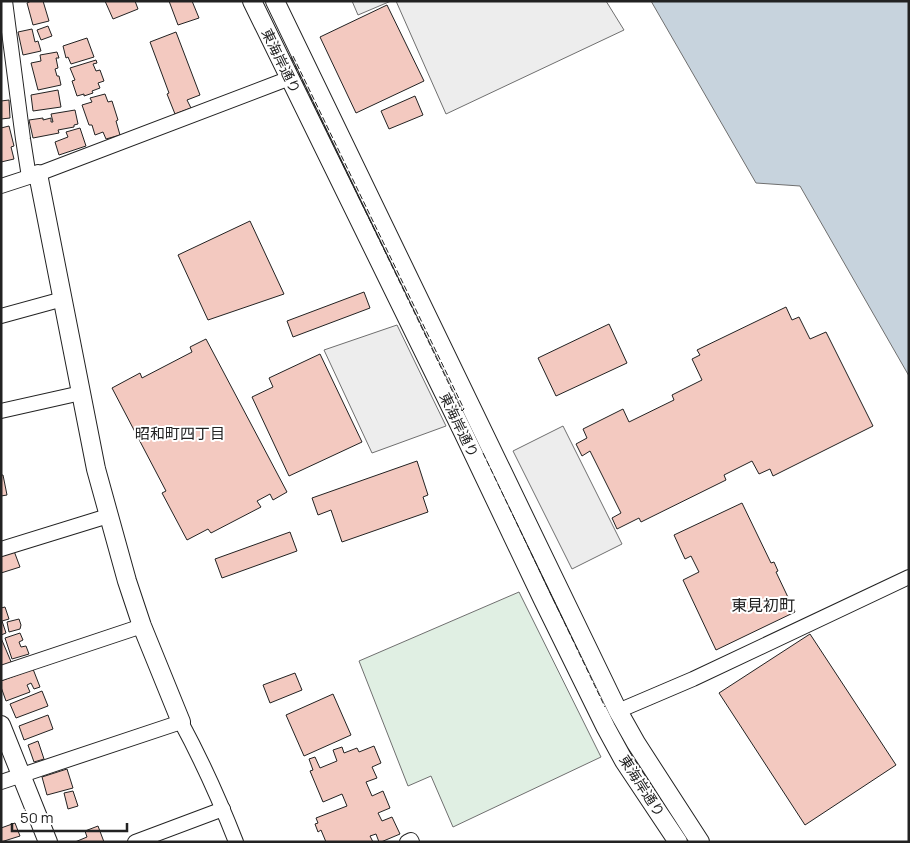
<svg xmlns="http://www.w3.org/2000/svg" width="910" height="843" font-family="Manrope,'Noto Sans JP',sans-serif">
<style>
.green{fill:#e0efe3;stroke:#6f6f6f}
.parking{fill:#ededed;stroke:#6f6f6f}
.water{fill:#c7d3dd;stroke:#6f6f6f}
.building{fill:#f3c9c0;stroke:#222}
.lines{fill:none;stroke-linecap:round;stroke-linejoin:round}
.minor-casing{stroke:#222;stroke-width:16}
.tertiary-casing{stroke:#222;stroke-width:20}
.minor{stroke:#fff;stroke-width:14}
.tertiary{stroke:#fff;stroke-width:18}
.fence{stroke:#222;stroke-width:1;stroke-dasharray:6 2.5;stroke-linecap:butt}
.labels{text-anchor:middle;stroke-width:4;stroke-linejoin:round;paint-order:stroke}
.street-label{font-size:14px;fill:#222;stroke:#fff}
.neighbourhood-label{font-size:15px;fill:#222;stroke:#fff}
.quarter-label{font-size:16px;fill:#222;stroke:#fff}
</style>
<rect width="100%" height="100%" fill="#fff"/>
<polygon class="green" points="519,592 601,757 453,827 431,776 408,786 359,661"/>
<g class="parking">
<polygon points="352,1 391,1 358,15"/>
<polygon points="396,1 606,1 624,30 446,114"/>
<polygon points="397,325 446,426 372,453 324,350"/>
<polygon points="563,426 622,544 572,569 513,451"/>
</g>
<polygon class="water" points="651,1 909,1 909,376 800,186 756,183"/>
<g class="building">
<polygon points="31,1 43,1 49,21 33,25 27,3"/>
<polygon points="105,1 135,1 138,9 113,19"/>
<polygon points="169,1 192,1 199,18 178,25"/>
<polygon points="387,5 424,81 356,113 320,37"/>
<polygon points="48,26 52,36 41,40 37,30"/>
<polygon points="32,29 35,42 38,41 41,51 23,55 18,32"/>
<polygon points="176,32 200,95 187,100 191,108 175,114 167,94 169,93 150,42"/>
<polygon points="87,38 94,57 71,64 68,57 66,58 63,46"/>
<polygon points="57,52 59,58 56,58 58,68 55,69 57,76 59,76 61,85 38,90 31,63 41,61 40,55"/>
<polygon points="96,60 97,63 93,64 96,71 100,70 104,81 98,83 100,88 92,91 93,93 84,96 84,94 77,96 72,81 75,80 70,68"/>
<polygon points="58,90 61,107 33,111 31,95"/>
<polygon points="105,94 108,102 112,101 118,120 116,121 120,135 106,139 103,132 95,135 92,125 89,125 82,105 92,102 90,98"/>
<polygon points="415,96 423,115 389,129 381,111"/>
<polygon points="9,100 10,118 1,119 1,101"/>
<polygon points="75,110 78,124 74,125 74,127 58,130 59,133 33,138 29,120 43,118 43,120 51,118 51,122 53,122 51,114"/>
<polygon points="9,126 14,146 11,147 14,159 1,162 1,128"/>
<polygon points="80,128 86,146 59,155 55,142 68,137 66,132"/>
<polygon points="250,221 284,294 208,320 178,255"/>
<polygon points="364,292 370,308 293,337 287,321"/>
<polygon points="786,307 792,320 799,317 810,339 826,332 873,426 773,476 770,469 759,474 752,461 724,475 726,480 641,522 639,518 617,529 612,518 621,513 590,451 582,456 576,444 587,438 583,429 623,409 629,422 674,400 672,395 702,380 692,359 700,355 697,350"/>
<polygon points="609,324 627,363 556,396 538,358"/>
<polygon points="206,339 287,492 273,500 270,494 257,501 261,507 211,533 208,529 187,540 162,493 166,491 112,388 140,373 142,378 192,352 190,347"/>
<polygon points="320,354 362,442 289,476 252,397 273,387 269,378"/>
<polygon points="417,461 428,495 423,497 428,512 342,542 331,510 318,515 312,498"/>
<polygon points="1,475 3,475 7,495 1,496"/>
<polygon points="742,503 771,563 774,562 778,571 776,572 795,612 716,650 683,580 699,572 691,556 685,559 674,535"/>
<polygon points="290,532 297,551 222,578 215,559"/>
<polygon points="14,551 20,567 1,573 1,556"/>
<polygon points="5,607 9,619 2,621 6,633 1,635 1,608"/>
<polygon points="19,619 21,625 20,629 9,632 7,622"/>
<polygon points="20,633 23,640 19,642 21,647 26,646 29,654 12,659 5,638"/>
<polygon points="810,634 896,765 805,825 719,693"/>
<polygon points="1,638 12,664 1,668"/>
<polygon points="33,669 40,687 34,689 31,683 27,685 30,692 6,701 1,687 1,681"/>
<polygon points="295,673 302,690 270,703 263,685"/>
<polygon points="42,691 48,706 16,718 10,704"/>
<polygon points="333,694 351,735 304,756 286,715"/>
<polygon points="48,715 53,729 24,740 19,726"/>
<polygon points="38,741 44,759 34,762 28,745"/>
<polygon points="374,746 381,763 372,767 377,778 366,782 372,796 383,791 390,808 378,813 382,821 392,817 400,834 381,842 379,842 376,834 370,836 373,842 326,842 321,830 318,832 315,824 318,823 316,818 347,806 342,794 323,802 310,771 313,770 309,759 315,757 320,768 337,761 333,750 342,747 344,753 357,748 359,752"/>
<polygon points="67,769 73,788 47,795 42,777"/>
<polygon points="73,791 78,806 68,809 64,793"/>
<polygon points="15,823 20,836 1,842 1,828"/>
<polygon points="98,826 104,842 75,842 87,837 85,831"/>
</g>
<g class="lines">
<defs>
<g id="minor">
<polyline points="5,1 23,139 29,177"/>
<polyline points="1,186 38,174 290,78"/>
<polyline points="1,316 63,299"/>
<polyline points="1,411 81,393"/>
<polyline points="1,549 108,516"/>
<polyline points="1,673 142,626"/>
<polyline points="618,711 693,679 909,577"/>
<path d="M1 782 181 722C202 761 220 801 236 842"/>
<polyline points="135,842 223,809"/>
<polyline points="407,842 411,840 412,842"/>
</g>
<g id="tertiary">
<polyline points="252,1 463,432 543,600 606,728 624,761 678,842"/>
<polyline points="275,1 618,711 636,743 700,842"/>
<polyline points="38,174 96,469 127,581 142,626 181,722"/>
<polyline points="1,725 48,842"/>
</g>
</defs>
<use href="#minor" class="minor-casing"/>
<use href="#tertiary" class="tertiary-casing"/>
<use href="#minor" class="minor"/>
<use href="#tertiary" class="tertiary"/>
<g class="fence">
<polygon points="293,56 464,409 462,411 291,57"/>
<polyline points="483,453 605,707"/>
</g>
</g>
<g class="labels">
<g class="street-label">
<text transform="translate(281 61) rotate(64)" y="5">東海岸通り</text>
<text transform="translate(459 425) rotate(64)" y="5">東海岸通り</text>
<text transform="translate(642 786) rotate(57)" y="5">東海岸通り</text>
</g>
<g class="neighbourhood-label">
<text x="180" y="439">昭和町四丁目</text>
</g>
<g class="quarter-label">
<text x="763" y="611">東見初町</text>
</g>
</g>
<rect width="910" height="843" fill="none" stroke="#222222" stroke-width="5"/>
<path d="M12 823v8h115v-8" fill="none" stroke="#222222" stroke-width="2.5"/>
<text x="20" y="823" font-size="15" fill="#222222" stroke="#ffffff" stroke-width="4" paint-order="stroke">50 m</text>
</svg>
